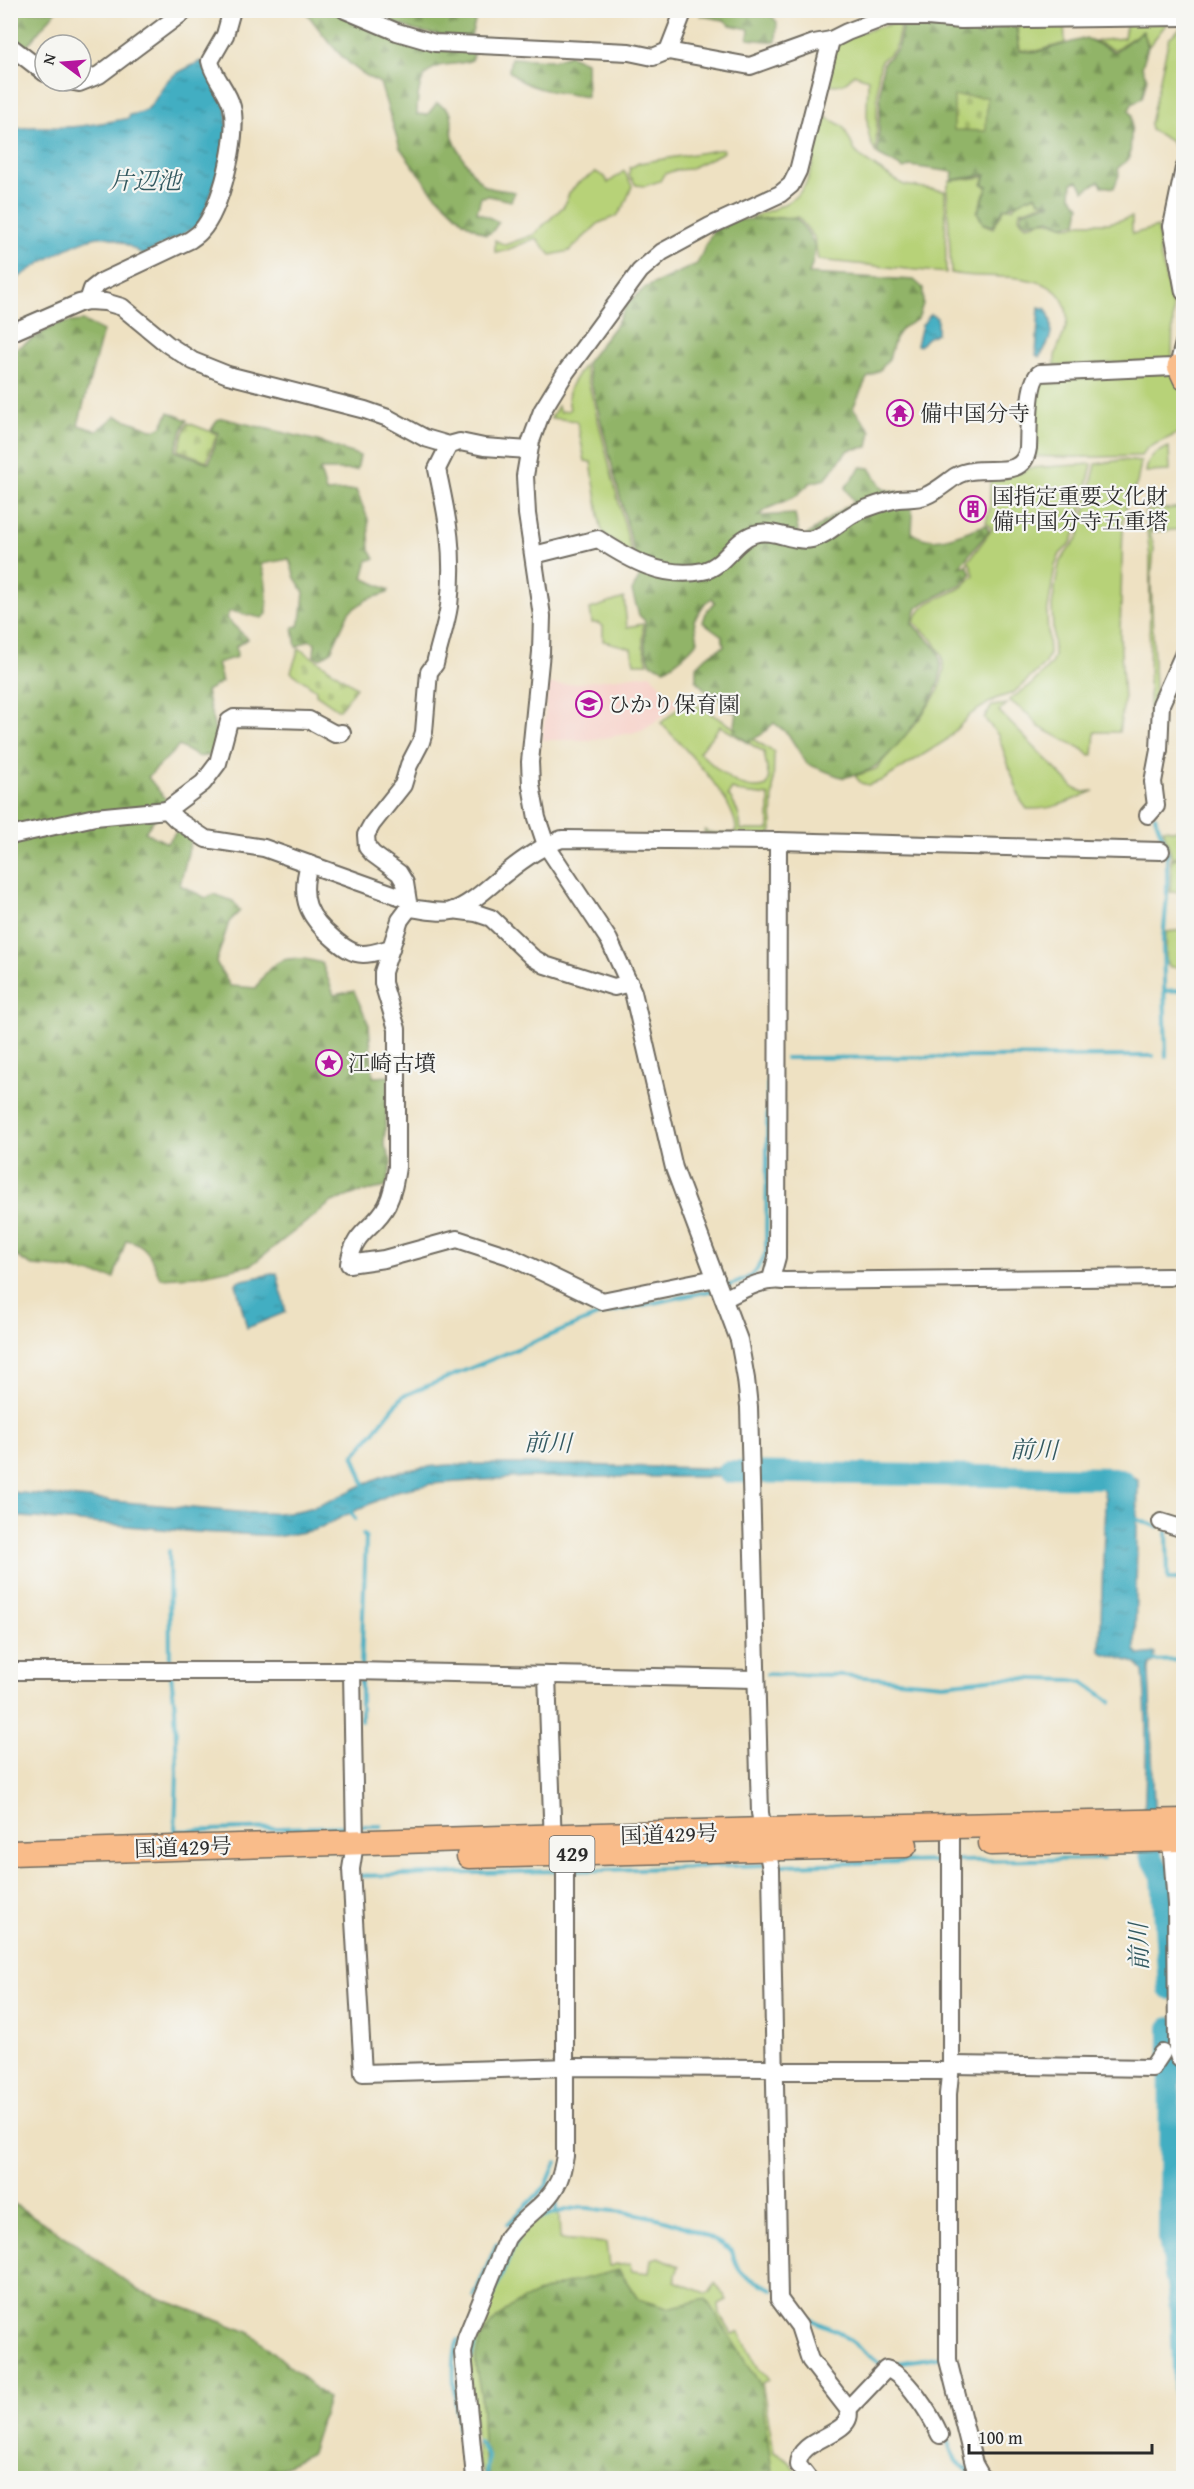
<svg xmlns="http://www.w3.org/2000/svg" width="1194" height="2489" font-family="'Gentium Book Plus','Noto Serif JP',serif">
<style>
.built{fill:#f7d1c9}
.grass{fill:#b7d278;stroke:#717e52;stroke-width:1.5;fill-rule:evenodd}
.forest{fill:url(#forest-firs);stroke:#5e704a;stroke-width:1.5}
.cemetery{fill:url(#cemetery-stones);stroke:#717e52;stroke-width:1.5}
.water{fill:url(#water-ripples);stroke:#376c76;stroke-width:1.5}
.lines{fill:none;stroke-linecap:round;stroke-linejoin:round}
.stream{stroke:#43aec2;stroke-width:4}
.river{stroke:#43aec2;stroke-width:22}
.minor-casing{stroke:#6f6b60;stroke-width:20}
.major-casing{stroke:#6f6b60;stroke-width:24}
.highway-casing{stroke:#6f6b60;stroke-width:27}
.minor{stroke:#fff;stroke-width:16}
.major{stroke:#f9bc8a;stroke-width:21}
.highway{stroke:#f9bc8a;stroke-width:24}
.labels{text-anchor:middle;stroke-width:4.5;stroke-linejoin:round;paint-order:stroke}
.shield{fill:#f6f6f2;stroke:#686867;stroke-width:1.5}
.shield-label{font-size:21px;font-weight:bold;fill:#2b2b2b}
.poi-label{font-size:22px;fill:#2b2b2b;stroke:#f6f6f2;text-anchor:start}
.street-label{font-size:22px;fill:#2b2b2b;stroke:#f6f6f2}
.water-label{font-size:24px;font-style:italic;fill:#335960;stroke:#f6f6f2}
</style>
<defs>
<pattern id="forest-firs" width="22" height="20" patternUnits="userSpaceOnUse" patternTransform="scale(1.5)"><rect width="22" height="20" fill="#91b468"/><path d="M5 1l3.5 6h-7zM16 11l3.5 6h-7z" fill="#779356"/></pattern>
<pattern id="cemetery-stones" width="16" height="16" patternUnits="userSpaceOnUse" patternTransform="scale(1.5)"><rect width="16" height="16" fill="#b7d278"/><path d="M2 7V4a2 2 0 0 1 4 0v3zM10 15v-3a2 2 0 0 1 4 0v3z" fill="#9eb468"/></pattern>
<pattern id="water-ripples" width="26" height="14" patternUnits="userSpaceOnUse" patternTransform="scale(1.5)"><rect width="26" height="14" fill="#43aec2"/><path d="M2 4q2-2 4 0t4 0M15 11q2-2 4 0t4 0" fill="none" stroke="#388e9e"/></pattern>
</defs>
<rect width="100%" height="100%" fill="#f6f6f2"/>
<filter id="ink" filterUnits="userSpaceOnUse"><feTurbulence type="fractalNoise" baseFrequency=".0167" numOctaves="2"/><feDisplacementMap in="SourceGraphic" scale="12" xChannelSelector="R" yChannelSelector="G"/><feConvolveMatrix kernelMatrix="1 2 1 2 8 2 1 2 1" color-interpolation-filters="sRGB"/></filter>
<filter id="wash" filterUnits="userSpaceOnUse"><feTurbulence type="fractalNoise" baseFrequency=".008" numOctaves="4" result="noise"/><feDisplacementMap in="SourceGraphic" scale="24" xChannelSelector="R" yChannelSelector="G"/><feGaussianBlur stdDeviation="1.35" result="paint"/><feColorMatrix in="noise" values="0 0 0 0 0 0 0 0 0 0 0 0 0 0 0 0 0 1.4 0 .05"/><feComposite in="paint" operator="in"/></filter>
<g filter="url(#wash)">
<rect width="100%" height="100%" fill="#eee1c2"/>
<polygon class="built" points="650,674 671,697 684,700 642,731 593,740 542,740 549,684 560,685"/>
<g class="grass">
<polygon points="1127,19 1168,22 1149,46 1143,31 1114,50 1094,41 1124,38"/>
<path d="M902 21 895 49 881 61 878 77 876 153C863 135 868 101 868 79L854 74C845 85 840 86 826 84L834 46 846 36Z"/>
<polygon points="1064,21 1065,43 1037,51 1020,50 1017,27"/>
<polygon points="1183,26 1184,128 1178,155 1172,142 1151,130 1150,124 1169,38"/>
<path d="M818 113 843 126 855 151 863 159 892 178 904 185 945 191 946 273 818 260 814 237 798 217 755 219 752 217C767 211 783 207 795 197 817 180 815 138 818 113Z"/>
<polygon points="723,149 724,152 689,169 676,170 664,174 660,181 645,186 636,185 629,175 630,168 639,163"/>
<polygon points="624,171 632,186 624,206 617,216 599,223 569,251 551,255 536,238 507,250 495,252 495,240 505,245 533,235 564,206 569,193 578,183 596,172 605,177 608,183"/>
<path d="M985 177 982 184 987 187 977 212 983 224 993 228 1005 208H1013L1019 201 1036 195 1039 201 1048 202 1020 211 1019 218 1025 225C1033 225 1036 222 1043 221 1057 219 1067 233 1080 223H1109L1132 217V234L1158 227 1160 254 1173 309 1172 360 1055 366C1052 350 1066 337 1067 321 1069 263 985 282 951 273L947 188 950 181Z"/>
<path d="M584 365 632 555 605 535 601 528 591 462 585 461 577 421 551 418 558 406 560 412 570 410C565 387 572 384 584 365Z"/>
<path d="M1171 372 1183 392V431L1147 448 1141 456C1104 457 1069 458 1032 456L1040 380Z"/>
<path d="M1169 447 1170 471 1146 472C1148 456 1154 453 1169 447Z"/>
<polygon points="1122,460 1141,462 1137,483 1127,502 1123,522 1120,635 1124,700 1119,732 1095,732 1093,755 1090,756 1084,750 1039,727 1029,715 1009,700 1032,684 1051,664 1054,656 1052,606 1058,570 1060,561 1079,536 1096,464"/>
<path d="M1092 464 1077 530 1070 544 1060 554 1055 566 1047 615 1049 654 1044 665 1013 693 995 699 971 714 945 741 883 780 868 785 861 783 855 776 876 769 920 718 939 690 944 670 942 655 933 640 914 622C922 599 940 600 960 588 965 585 969 579 974 575L970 563H967L992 529 986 522 990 508V477L1022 472 1029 468Z"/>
<polygon points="1183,507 1183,529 1152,532 1147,511"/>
<polygon points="1145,511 1154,548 1151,582 1155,692 1153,698 1154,704 1149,710 1150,558"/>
<polygon points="624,598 627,627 643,624 643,647 648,663 634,663 631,648 603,641 603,626 598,623 592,623 590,609"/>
<path d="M683 704 697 705 774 752 772 831 769 836H709L704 833 705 830 709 833H733L736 830C736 799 682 746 661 723ZM720 726 764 752 769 779 767 786C742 796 716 768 699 752ZM732 789 743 793 769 796V830H741C740 816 737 807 728 795Z"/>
<path d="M1007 704 999 711 1074 788 1083 792 1094 791C1069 801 1055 810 1027 809L1021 801 998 735 984 718 992 706Z"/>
<polygon points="1163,829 1183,831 1183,854 1172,858"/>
<polygon points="1183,856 1183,892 1170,892 1171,860"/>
<polygon points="1183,930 1183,967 1170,967 1166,961 1166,932"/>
<polygon points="553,2212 559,2215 560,2239 606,2243 609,2266 630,2264 632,2271 649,2273 651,2259 659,2257 679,2266 674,2281 706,2293 710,2292 715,2283 727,2300 719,2304 720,2314 732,2334 739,2332 760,2371 766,2374 770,2380 762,2383 774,2451 790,2461 801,2478 485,2478 478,2459 469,2359 474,2336 516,2234 542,2214"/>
</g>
<g class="forest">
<polygon points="11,11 56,11 27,46 11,56"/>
<path d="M305 11H330L374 29 474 53 472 60C462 64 454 64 444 65 419 69 417 93 417 114L427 115 437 103C460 114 448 119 453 137 456 149 476 181 487 187 495 190 507 190 515 192L511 201 489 196 481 197 477 212 499 222 492 232 486 235 464 222 430 189 400 148 380 83C346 69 327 39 305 11Z"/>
<polygon points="363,11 478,11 470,40 416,31"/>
<polygon points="760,11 769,13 777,22 776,42 748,39 749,29 730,25 724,20 701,16 700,11"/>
<path d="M904 21 969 23 978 30 977 36H981L982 32 1003 26 1016 27 1019 51 1037 52 1086 38 1114 52 1142 32 1148 47 1142 67 1147 78 1142 98 1132 104 1129 110 1132 116 1130 158 1118 168 1119 175 1114 188 1102 186 1099 181 1084 191 1078 181 1072 183 1071 195 1080 206 1077 223 1063 225 1050 219 1026 223 1021 218 1022 212 1050 203 1039 200 1036 194C1025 198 1015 206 1004 208L993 226 983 223 978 212 988 186 983 184 986 175 952 180 953 172 910 166 904 169 878 155 881 77 884 62 897 50Z"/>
<path d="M570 55 586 62 587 97C562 93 527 91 509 71L511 58 553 60Z"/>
<path d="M774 218 797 219C816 243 819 245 809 274L914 280 923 288V304L918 319 902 328 895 338 889 359 881 369 867 378 853 408 871 431 868 447 848 450 825 479 810 483 796 496 769 508 758 516 795 514 798 530 795 543C816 530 833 514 854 502L845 488 861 467 870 468 883 489 906 494 913 514 912 533C936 549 961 532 986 525L989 531 959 567 967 565 971 574 961 585 925 602 917 608 912 623C920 634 934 641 939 654 942 665 941 677 937 687 930 707 892 755 874 767 866 773 852 775 843 778L807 764 788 734 774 723 761 735 748 742 734 732 737 712 728 711 722 704 719 693 706 691 696 680V667L707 656 724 646 722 636 703 622 707 610 715 603 712 598 705 603 694 620 698 641C688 653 679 661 665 669L651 664 645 648V621L639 615 632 591 640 576 586 363 615 326 628 303 645 288 697 264 713 230 737 220Z"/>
<path d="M83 321 103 331 78 425 97 431 116 416 154 430 162 426 169 412 187 420C180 430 180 440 175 451L209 463 219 433 211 430 217 420 222 418 318 441 360 456 357 470H320L326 492 356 490 368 519 370 550 375 559 368 560 363 578 389 590 388 593 368 599 349 612 331 651 320 659 314 656 315 643 309 640 296 647 293 627 299 626 302 614 304 592 295 578 289 559 261 564C267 579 267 596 267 614L262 618 230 611 226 618 248 639 236 646 237 657 217 663 222 682 206 691 218 744 213 755 198 757 179 746 148 777 167 801 145 832 167 843 177 831 191 840 180 885 206 898 214 894 233 901 240 911 229 922 216 962 230 986 256 988C273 956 289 954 322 963L334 995 354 991 369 1025 373 1077 389 1076 384 1144 392 1163 386 1187 357 1193 332 1202 251 1265 197 1276 160 1278C152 1260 148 1243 126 1240L114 1278 60 1268 32 1266 11 1253V352L58 323Z"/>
<polygon points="11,2202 69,2239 138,2290 251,2333 328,2399 311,2453 262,2478 11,2478"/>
<path d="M619 2270 638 2299 667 2308 706 2299 760 2384 773 2478H490C481 2451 483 2426 481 2397 480 2385 474 2369 476 2357 485 2296 570 2283 619 2270Z"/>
</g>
<g class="cemetery">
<polygon points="954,96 987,97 986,131 954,130"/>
<path d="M188 423 217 434 207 461 178 450C182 441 182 432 188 423Z"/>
<polygon points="299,648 356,687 339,710 316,694 316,690 291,672"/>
</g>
<g class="water">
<path d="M201 61C209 74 220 87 224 101 235 137 213 189 200 222L193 229 143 255C135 249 117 238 106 237 85 233 29 270 11 283V131C29 124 48 128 67 127 88 126 108 122 129 118V115C155 112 153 99 167 81 175 72 191 67 201 61Z"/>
<path d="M1039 307 1046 309C1056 325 1051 343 1039 357L1036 355Z"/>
<polygon points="931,314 937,318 937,333 927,338 920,346 917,345 922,325"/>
<polygon points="277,1273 286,1312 247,1328 236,1284 238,1281"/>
<path d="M526 1464 755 1469V1477H526L431 1484 397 1491 315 1530 281 1536 196 1532 11 1516V1492L250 1513C270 1513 290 1514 310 1508 339 1500 364 1480 394 1473 438 1462 482 1464 526 1464Z"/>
<path d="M1097 1474H1126L1138 1479 1135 1651 1139 1655 1155 1653 1154 1663 1150 1665 1149 1670 1154 1806 1165 1879 1160 1880 1141 1859C1146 1797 1149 1733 1143 1671L1135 1663 1103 1653 1100 1650 1105 1499C1104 1485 1098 1484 1097 1474Z"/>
</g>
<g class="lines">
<g class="stream">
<polyline points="1178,166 1184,140"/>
<polyline points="1178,294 1184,328"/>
<polyline points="1179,650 1184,640"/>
<polyline points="1155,816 1165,846"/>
<polyline points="1164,991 1184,990"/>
<polyline points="1166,1057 1163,941 1167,896 1167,853"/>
<polyline points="786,1058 1153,1056"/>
<path d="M724 1287C749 1279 756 1277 766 1252L768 1058H771"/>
<polyline points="365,1486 354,1456 403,1396 602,1314 714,1290"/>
<polyline points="349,1509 355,1519"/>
<polyline points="1134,1518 1157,1527"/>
<polyline points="1167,1532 1168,1579 1184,1579"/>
<polyline points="169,1551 170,1668"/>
<polyline points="1151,1661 1184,1660"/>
<polyline points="361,1667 366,1538 363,1534"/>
<polyline points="767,1674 842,1675 943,1684 998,1678 1071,1680 1083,1682 1111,1702"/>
<polyline points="171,1675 175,1708 177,1774 175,1831 350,1826"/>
<polyline points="361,1721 361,1675"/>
<polyline points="360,1826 381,1826"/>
<polyline points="957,1861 1103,1859"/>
<polyline points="780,1865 945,1861"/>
<polyline points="574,1871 764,1865"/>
<polyline points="357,1876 558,1871"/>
<polyline points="556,2199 556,2213"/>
<path d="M535 2219C548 2215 563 2210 576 2208 585 2207 595 2209 604 2210 651 2213 693 2225 732 2251 739 2281 750 2276 772 2289"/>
<polyline points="508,2224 546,2186 556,2162"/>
<polyline points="474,2297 497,2243"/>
<polyline points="797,2313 839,2332 881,2365"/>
<path d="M458 2340C447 2371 460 2431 464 2465"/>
<polyline points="471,2358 477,2333 518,2237"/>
<polyline points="891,2364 943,2356"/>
<polyline points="946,2435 956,2461 971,2473"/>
<polyline points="478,2441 488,2455 486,2478"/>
</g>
<g class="river">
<polyline points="728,1472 1114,1478 1123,1481 1123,1485"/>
<polyline points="1149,1852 1162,1876 1169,1989"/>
<polyline points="1170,2028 1169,2239 1181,2307 1184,2404"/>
</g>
</g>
</g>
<g filter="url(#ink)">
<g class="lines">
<defs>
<g id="minor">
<polyline points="345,10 397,32 435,43 629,52 653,57 668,51"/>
<polyline points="684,10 668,51 750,66 814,43 831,40 847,32 886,17 927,17 961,20 1184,17"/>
<path d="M831 40 798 171 791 185 780 194 710 226 662 252 640 271 566 372 542 411 531 441 525 476 527 514 542 616 541 652 530 762 531 785 537 818 546 845 609 940 633 992 674 1168 739 1340 746 1379 749 1407 760 1813 771 1869 779 2299 799 2326 810 2360 848 2409 886 2369C905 2373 932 2417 940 2435"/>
<polyline points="10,46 45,73"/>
<polyline points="68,81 79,83 99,75 186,10"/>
<polyline points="1184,168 1172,226 1184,292"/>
<path d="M88 301 92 289 101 282 190 240C194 237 198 235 201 231 221 210 239 135 232 107 228 90 213 77 210 61L225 35 232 10"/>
<polyline points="10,333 79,303 88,301 105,302 122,307 167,344 193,361 228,375 365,410 388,418 425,438 449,445 460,442 484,447 529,450"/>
<path d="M449 445 437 469C448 519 455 554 449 606 446 626 439 645 435 664L429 672 424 732 421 742 409 765 403 785 372 824 366 835 367 847 373 854 399 873 405 883 409 908C422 909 439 914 452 911 472 904 489 886 506 873 523 859 542 846 562 839L778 841 1161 851"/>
<path d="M534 555 598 539C630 560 663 579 703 571 724 567 734 540 754 534 774 528 793 543 812 539 828 535 841 520 855 513 869 507 884 502 898 499 907 498 917 499 925 496 936 492 947 482 956 476 981 461 1023 484 1028 448 1029 432 1027 381 1040 373L1172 367 1178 366 1184 343"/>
<polyline points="167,810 203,783 218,763 229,721 234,718 309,720 335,734 342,733"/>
<polyline points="1148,815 1156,806 1153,782 1159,750 1161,704 1184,653"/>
<polyline points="10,836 95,817 167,810 177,820 206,839 264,848 407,899"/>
<path d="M309 864C299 899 308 917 334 939 342 946 352 954 363 954 372 954 383 950 391 948L383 972V983L397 1029V1167C395 1180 393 1193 387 1205 374 1230 354 1229 349 1264L384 1259 457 1239 509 1256 602 1301 716 1278"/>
<polyline points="453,910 476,913 491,918 532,957 545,965 614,987 630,983"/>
<polyline points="391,948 400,920 409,908"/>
<polyline points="771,1279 777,1257 778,841"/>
<path d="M724 1299C744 1289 762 1278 784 1281L1170 1277"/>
<polyline points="1161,1522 1184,1529"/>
<polyline points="10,1671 352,1671 756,1679"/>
<polyline points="352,1671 355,1843 351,1869 363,2073 573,2067 775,2068"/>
<polyline points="547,1675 553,1845"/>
<polyline points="951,1827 951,2065 948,2094 948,2360 974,2464 982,2478"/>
<polyline points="1171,1840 1176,1905 1177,2052 1179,2058 1184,2062"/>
<polyline points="951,2065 1152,2068 1162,2053"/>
<polyline points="776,2071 950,2071"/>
<path d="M475 2478 463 2353 466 2338 507 2238C521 2218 546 2206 557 2184 562 2176 563 2165 565 2156V1844"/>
<path d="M808 2478 798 2465C798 2436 856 2436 848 2409"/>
</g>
<polyline id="major" points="1178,366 1184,379"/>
<g id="highway">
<polyline points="991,1843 1184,1839"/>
<polyline points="10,1853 764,1830 1184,1821"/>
<polyline points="469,1856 905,1845"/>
</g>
</defs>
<use href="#minor" class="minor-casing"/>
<use href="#major" class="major-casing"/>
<use href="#highway" class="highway-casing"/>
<use href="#minor" class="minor"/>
<use href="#major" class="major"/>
<use href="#highway" class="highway"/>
</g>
</g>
<defs>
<symbol id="temple-ring" viewBox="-11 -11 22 22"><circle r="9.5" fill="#f6f6f2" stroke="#b5179e" stroke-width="1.5"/><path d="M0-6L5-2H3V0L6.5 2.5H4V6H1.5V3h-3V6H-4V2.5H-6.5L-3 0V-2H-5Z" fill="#b5179e"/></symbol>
<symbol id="building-ring" viewBox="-11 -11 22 22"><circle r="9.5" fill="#f6f6f2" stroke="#b5179e" stroke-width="1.5"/><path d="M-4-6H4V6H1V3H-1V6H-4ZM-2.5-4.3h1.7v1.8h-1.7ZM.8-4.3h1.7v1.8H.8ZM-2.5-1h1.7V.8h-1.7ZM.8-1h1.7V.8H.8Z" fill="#b5179e"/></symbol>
<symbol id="school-ring" viewBox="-11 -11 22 22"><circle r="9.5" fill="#f6f6f2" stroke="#b5179e" stroke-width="1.5"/><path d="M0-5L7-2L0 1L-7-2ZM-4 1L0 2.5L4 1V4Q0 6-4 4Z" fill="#b5179e"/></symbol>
<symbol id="sight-ring" viewBox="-11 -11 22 22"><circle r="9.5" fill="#f6f6f2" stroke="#b5179e" stroke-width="1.5"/><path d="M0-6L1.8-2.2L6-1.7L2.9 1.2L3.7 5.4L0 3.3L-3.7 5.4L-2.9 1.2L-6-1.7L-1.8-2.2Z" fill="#b5179e"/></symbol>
</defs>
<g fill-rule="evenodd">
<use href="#temple-ring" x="885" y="398" width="30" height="30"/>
<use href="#building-ring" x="958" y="494" width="30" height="30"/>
<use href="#school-ring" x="574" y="689" width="30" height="30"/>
<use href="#sight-ring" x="314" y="1048" width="30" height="30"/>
</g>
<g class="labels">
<rect class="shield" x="549.5" y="1836" width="45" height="36" rx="4.5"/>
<g class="shield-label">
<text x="572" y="1861">429</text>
</g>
<g class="poi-label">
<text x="920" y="421">備中国分寺</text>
<text x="992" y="504">国指定重要文化財<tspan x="992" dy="25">備中国分寺五重塔</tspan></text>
<text x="608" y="712">ひかり保育園</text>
<text x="348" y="1071">江崎古墳</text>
</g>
<g class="street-label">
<text transform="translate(669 1834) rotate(-2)" y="8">国道429号</text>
<text transform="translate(183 1847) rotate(-2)" y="8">国道429号</text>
</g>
<g class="water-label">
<text x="145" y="189">片辺池</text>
<text transform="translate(548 1443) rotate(1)" y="8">前川</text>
<text transform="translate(1034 1450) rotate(1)" y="8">前川</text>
<text transform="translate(1139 1947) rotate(-91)" y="8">前川</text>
</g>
</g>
<rect width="1194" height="2489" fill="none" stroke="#f6f6f2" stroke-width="36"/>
<g transform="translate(63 63) rotate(286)"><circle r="28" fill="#f6f6f2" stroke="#a5a5a2" stroke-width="1.5"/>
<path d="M0-4.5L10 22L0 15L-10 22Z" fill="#b5179e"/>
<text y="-9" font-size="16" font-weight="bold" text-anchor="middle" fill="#2b2b2b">N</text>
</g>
<path d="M969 2444v9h183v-9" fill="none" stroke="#2b2b2b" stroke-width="3"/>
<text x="978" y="2444" font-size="18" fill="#2b2b2b" stroke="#f6f6f2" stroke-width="4.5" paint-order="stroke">100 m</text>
</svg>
